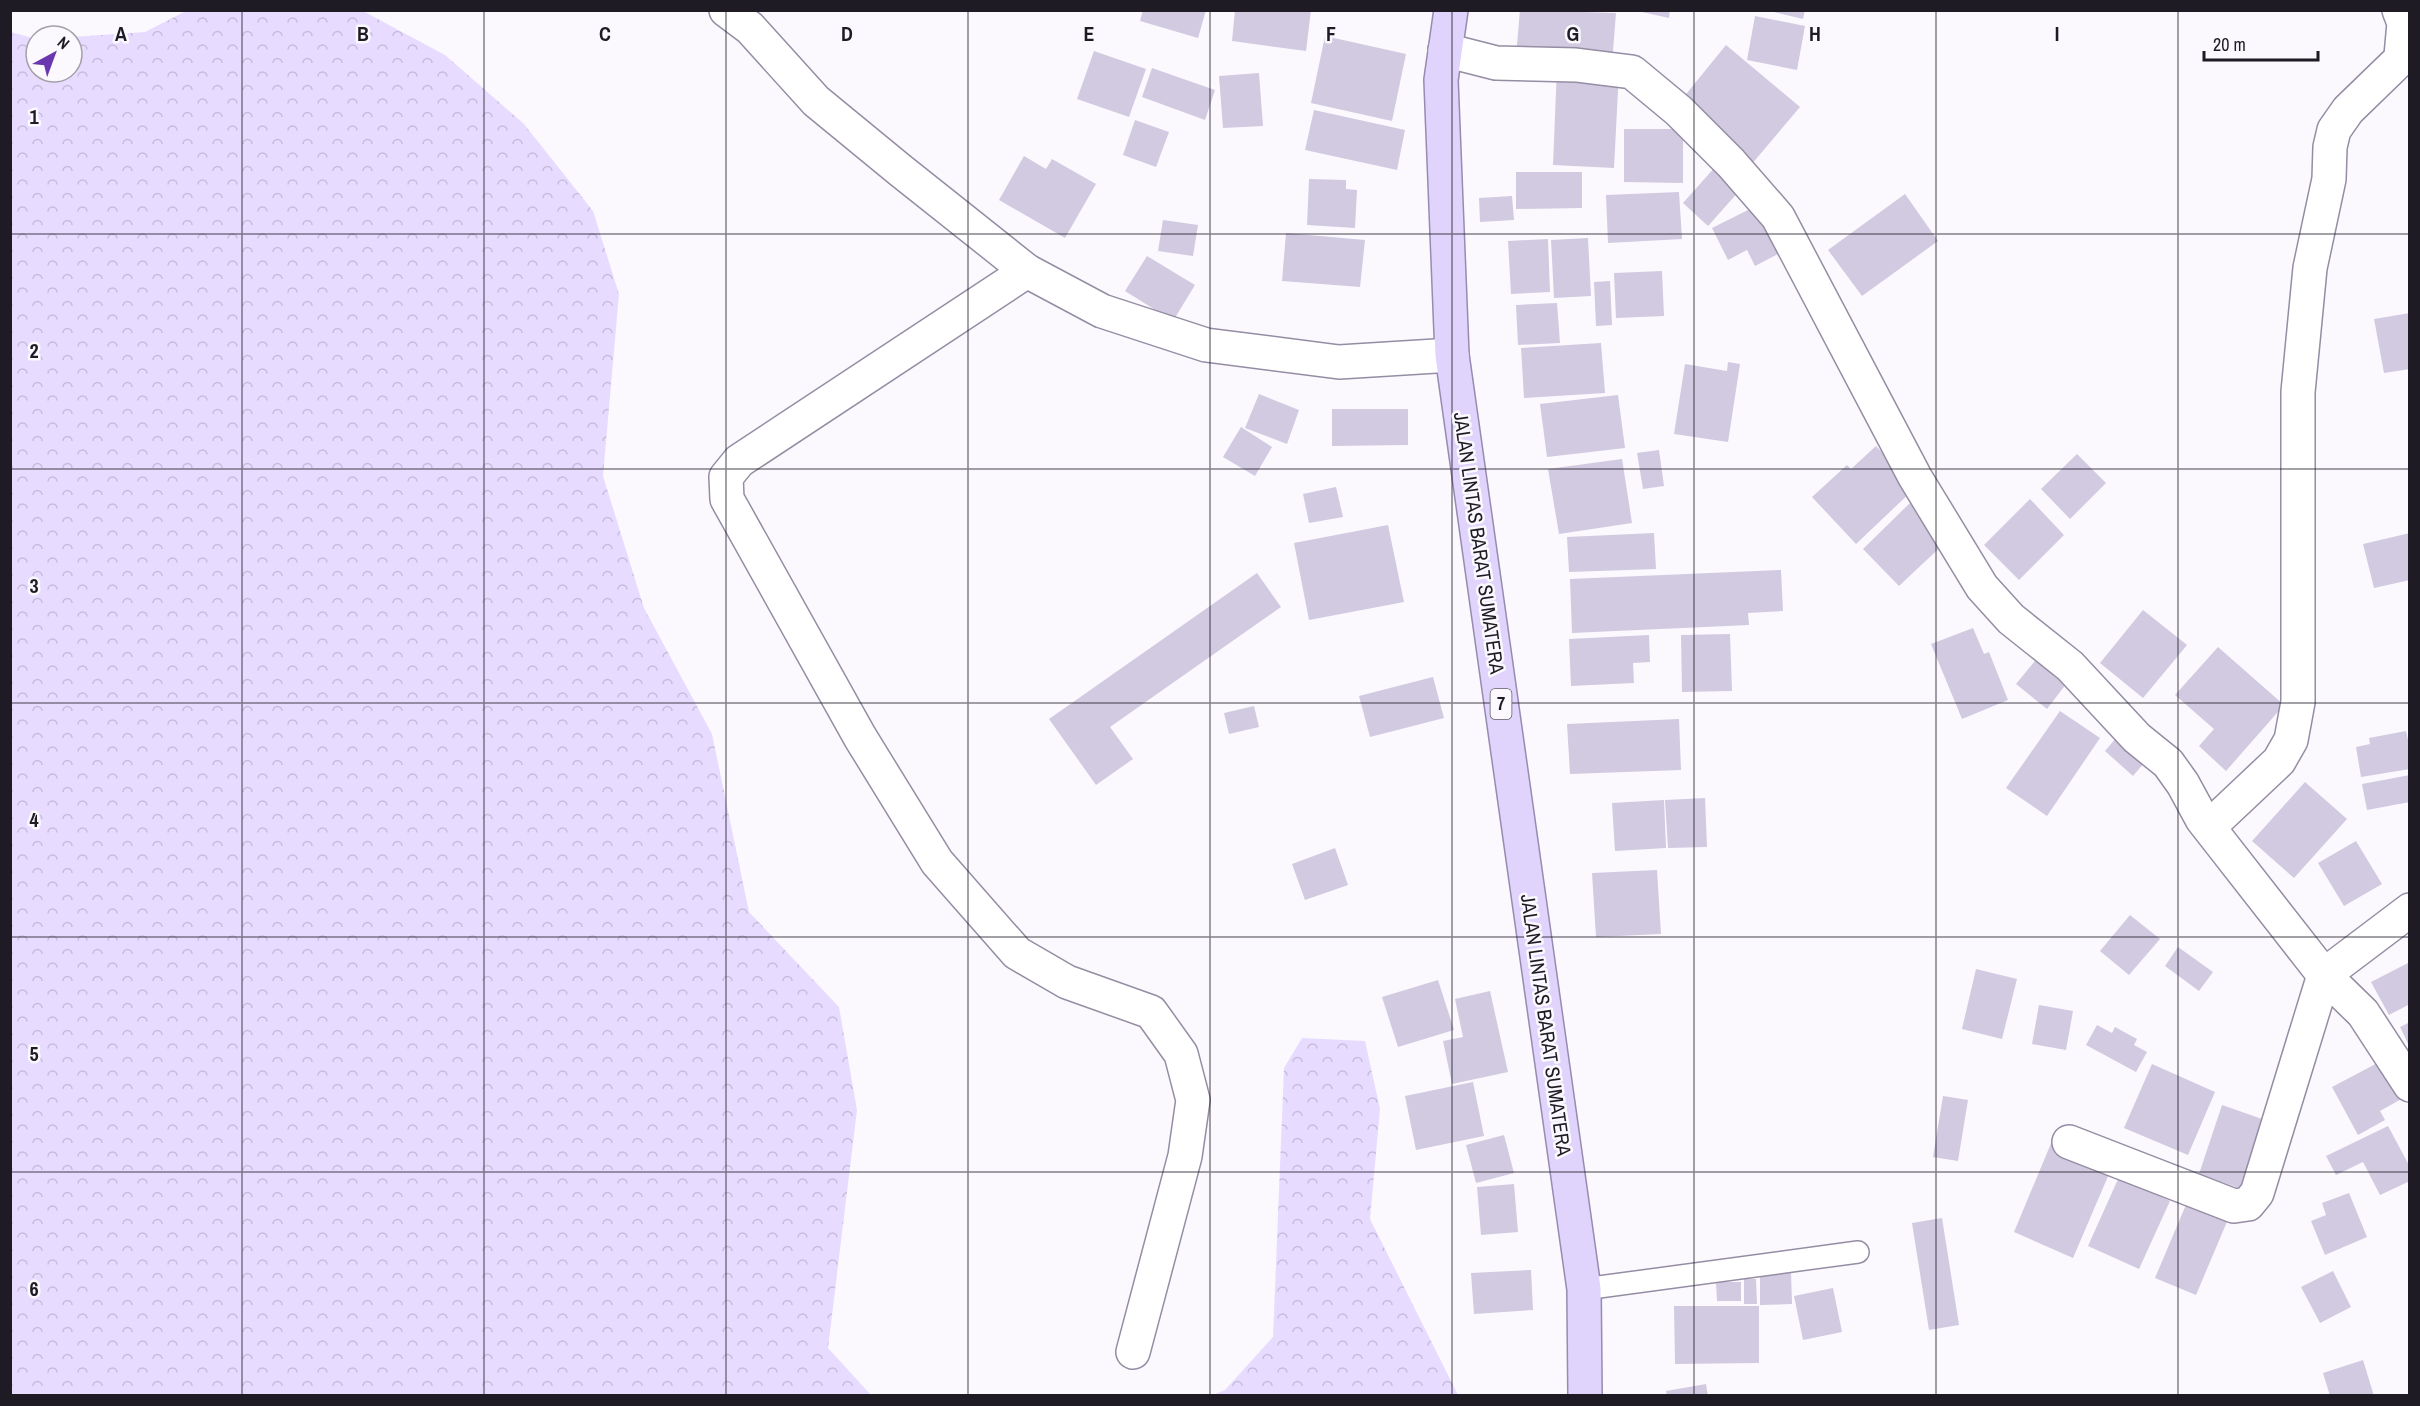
<svg xmlns="http://www.w3.org/2000/svg" width="2420" height="1406" font-family="'Archivo Narrow',sans-serif">
<style>
.forest{fill:url(#forest-crowns)}
.building{fill:#d1cae1}
.lines{fill:none;stroke-linecap:round;stroke-linejoin:round}
.service-casing{stroke:#948da3;stroke-width:24}
.minor-casing{stroke:#948da3;stroke-width:36}
.trunk-casing{stroke:#978bb0;stroke-width:36}
.service{stroke:#fff;stroke-width:21}
.minor{stroke:#fff;stroke-width:33}
.trunk{stroke:#e0d3fc;stroke-width:33}
.grid{fill:none;stroke:#1e1b24;stroke-width:1.5;stroke-opacity:0.55}
.labels{text-anchor:middle;stroke-width:5;stroke-linejoin:round;paint-order:stroke}
.shield{fill:#fbf9fe;stroke:#605e65;stroke-width:1.5}
.shield-label{font-size:18px;font-weight:bold;fill:#1e1b24}
.street-label{font-size:20px;fill:#1e1b24;stroke:#fbf9fe}
.grid-label{font-size:20px;text-anchor:middle;font-weight:bold;fill:#1e1b24;stroke:#fbf9fe;stroke-width:5;stroke-linejoin:round;paint-order:stroke}
</style>
<defs>
<pattern id="forest-crowns" width="20" height="18" patternUnits="userSpaceOnUse" patternTransform="scale(1.5)"><rect width="20" height="18" fill="#e7dcff"/><path d="M2 6a3 3 0 1 1 6 0M12 15a3 3 0 1 1 6 0" fill="none" stroke="#c6bcda"/></pattern>
</defs>
<rect width="100%" height="100%" fill="#fbf9fe"/>
<g class="forest">
<polygon points="186,11 363,11 445,55 524,124 593,211 619,294 603,476 644,608 712,734 749,912 839,1007 857,1110 828,1348 871,1395 11,1395 11,32 36,39 36,72 72,72 72,37 145,32"/>
<polygon points="1302,1038 1365,1041 1380,1109 1370,1219 1458,1395 1213,1395 1225,1390 1273,1337 1284,1068"/>
</g>
<g class="building">
<polygon points="1143,10 1206,10 1198,38 1140,21"/>
<polygon points="1235,10 1311,10 1306,51 1232,41"/>
<polygon points="1520,10 1616,13 1612,64 1516,56"/>
<polygon points="1633,10 1670,10 1669,18"/>
<polygon points="1766,10 1805,10 1803,19"/>
<polygon points="1755,16 1805,26 1797,70 1747,60"/>
<polygon points="1325,36 1406,54 1392,121 1311,103"/>
<polygon points="1726,45 1800,107 1751,165 1678,104"/>
<polygon points="1094,51 1146,69 1129,117 1077,99"/>
<polygon points="1557,67 1619,71 1614,168 1553,165"/>
<polygon points="1152,68 1215,90 1205,120 1142,97"/>
<polygon points="1259,73 1263,126 1223,128 1219,76"/>
<polygon points="1314,110 1405,130 1397,170 1305,150"/>
<polygon points="1135,120 1169,132 1156,167 1123,155"/>
<polygon points="1624,129 1683,129 1683,183 1624,182"/>
<polygon points="1024,156 1046,169 1052,159 1096,184 1065,238 999,200"/>
<polygon points="1716,166 1741,189 1708,226 1683,203"/>
<polygon points="1516,172 1582,172 1582,208 1516,209"/>
<polygon points="1309,179 1346,180 1346,189 1357,190 1355,228 1307,225"/>
<polygon points="1679,192 1682,239 1608,243 1606,195"/>
<polygon points="1905,194 1938,241 1862,296 1828,250"/>
<polygon points="1512,196 1514,220 1480,222 1479,198"/>
<polygon points="1756,206 1780,253 1755,266 1747,250 1728,260 1712,228"/>
<polygon points="1163,220 1198,225 1193,256 1158,251"/>
<polygon points="1286,233 1365,240 1360,287 1282,281"/>
<polygon points="1588,238 1591,296 1554,298 1551,240"/>
<polygon points="1548,239 1550,292 1511,294 1508,241"/>
<polygon points="1147,256 1195,285 1173,321 1125,291"/>
<polygon points="1662,271 1664,316 1616,318 1614,273"/>
<polygon points="1610,281 1612,325 1596,326 1594,282"/>
<polygon points="1557,303 1560,343 1518,345 1516,305"/>
<polygon points="2410,313 2410,369 2384,373 2374,319"/>
<polygon points="1601,343 1605,393 1524,398 1521,348"/>
<polygon points="1728,362 1740,364 1728,442 1674,434 1685,364 1727,371"/>
<polygon points="1259,394 1299,410 1287,444 1245,428"/>
<polygon points="1618,395 1625,448 1547,457 1540,404"/>
<polygon points="1332,409 1408,409 1408,445 1332,446"/>
<polygon points="1241,427 1272,447 1255,476 1223,457"/>
<polygon points="1876,446 1915,488 1856,544 1812,497 1847,465 1851,469"/>
<polygon points="1659,450 1664,486 1643,489 1637,453"/>
<polygon points="2077,454 2106,483 2070,519 2041,489"/>
<polygon points="1622,459 1632,523 1559,534 1548,469"/>
<polygon points="1336,487 1343,517 1309,523 1303,494"/>
<polygon points="2030,499 2064,535 2019,580 1984,545"/>
<polygon points="1912,501 1949,539 1899,586 1863,549"/>
<polygon points="1388,525 1404,602 1309,620 1294,543"/>
<polygon points="1654,533 1656,569 1569,572 1567,537"/>
<polygon points="2410,533 2410,580 2374,588 2363,544"/>
<polygon points="1781,570 1783,611 1748,613 1749,625 1572,633 1570,579"/>
<polygon points="1257,573 1281,607 1110,727 1133,759 1096,785 1049,719"/>
<polygon points="2143,610 2187,645 2143,698 2100,663"/>
<polygon points="1973,628 1984,654 1989,652 2008,700 1962,719 1931,644"/>
<polygon points="1730,634 1732,691 1682,692 1681,635"/>
<polygon points="1649,635 1650,662 1633,663 1634,683 1571,686 1569,639"/>
<polygon points="2218,647 2284,705 2226,771 2199,746 2214,729 2175,695"/>
<polygon points="2043,651 2073,675 2047,709 2016,684"/>
<polygon points="1433,677 1444,718 1370,737 1359,696"/>
<polygon points="1254,706 1259,727 1229,734 1224,713"/>
<polygon points="2060,711 2100,738 2047,816 2006,788"/>
<polygon points="1679,719 1681,770 1570,774 1567,724"/>
<polygon points="2122,731 2150,756 2133,776 2105,751"/>
<polygon points="2406,731 2410,749 2410,769 2361,777 2356,747 2370,744 2369,738"/>
<polygon points="2410,775 2410,802 2367,810 2362,784"/>
<polygon points="2305,782 2347,819 2294,878 2252,841"/>
<polygon points="1705,798 1707,847 1668,848 1665,800"/>
<polygon points="1664,800 1666,848 1615,851 1612,803"/>
<polygon points="2356,841 2382,884 2344,906 2318,863"/>
<polygon points="1335,848 1348,885 1305,900 1292,864"/>
<polygon points="1657,870 1661,934 1596,937 1592,873"/>
<polygon points="2130,915 2160,939 2129,975 2100,951"/>
<polygon points="2178,947 2213,972 2199,991 2165,966"/>
<polygon points="2410,962 2410,1004 2389,1015 2371,982"/>
<polygon points="1976,969 2017,979 2002,1039 1962,1029"/>
<polygon points="1438,980 1454,1030 1398,1047 1382,997"/>
<polygon points="1490,991 1508,1072 1452,1084 1443,1041 1463,1037 1455,999"/>
<polygon points="2039,1005 2073,1011 2066,1050 2032,1044"/>
<polygon points="2410,1022 2410,1048 2400,1027"/>
<polygon points="2097,1025 2112,1033 2115,1027 2137,1039 2134,1045 2147,1052 2136,1072 2086,1045"/>
<polygon points="2385,1059 2405,1097 2380,1111 2385,1120 2358,1135 2332,1087"/>
<polygon points="2152,1064 2215,1092 2188,1155 2124,1128"/>
<polygon points="1473,1082 1484,1136 1416,1150 1405,1096"/>
<polygon points="1943,1096 1968,1100 1958,1161 1933,1157"/>
<polygon points="2222,1105 2268,1121 2245,1190 2199,1174"/>
<polygon points="2388,1126 2410,1167 2410,1181 2380,1195 2363,1162 2336,1175 2326,1156"/>
<polygon points="1504,1135 1514,1173 1476,1183 1466,1145"/>
<polygon points="2052,1141 2112,1167 2073,1258 2014,1232"/>
<polygon points="2119,1177 2170,1201 2139,1269 2088,1246"/>
<polygon points="1514,1184 1518,1232 1481,1235 1477,1187"/>
<polygon points="2349,1193 2367,1237 2325,1255 2311,1221 2326,1215 2322,1203"/>
<polygon points="2188,1200 2229,1217 2196,1295 2155,1278"/>
<polygon points="1942,1218 1959,1325 1929,1330 1912,1223"/>
<polygon points="1531,1270 1533,1310 1474,1314 1471,1273"/>
<polygon points="1760,1271 1791,1271 1792,1304 1760,1305"/>
<polygon points="2333,1271 2351,1307 2320,1323 2301,1287"/>
<polygon points="1744,1279 1756,1279 1757,1304 1744,1304"/>
<polygon points="1716,1282 1741,1282 1741,1301 1717,1301"/>
<polygon points="1833,1288 1842,1332 1803,1340 1794,1296"/>
<polygon points="1674,1306 1759,1306 1759,1363 1675,1364"/>
<polygon points="2363,1360 2374,1396 2330,1396 2323,1373"/>
<polygon points="1706,1384 1708,1396 1667,1396 1666,1391"/>
</g>
<g class="lines">
<defs>
<polyline id="service" points="1584,1289 1858,1252"/>
<g id="minor">
<polyline points="726,10 750,28 816,101 900,170 1027,271 1102,311 1206,345 1339,362 1452,355"/>
<polyline points="2399,10 2404,23 2401,56"/>
<polyline points="1445,50 1496,63 1576,65 1632,72 1679,111 1731,163 1778,217 1915,477 1982,587 2011,619 2070,666 2137,738 2168,763 2183,784 2202,819 2324,975 2363,1013 2410,1085"/>
<polyline points="1027,271 739,461 726,477 727,499 860,737 937,862 1017,953 1067,982 1151,1012 1181,1054 1193,1100 1185,1156 1133,1352"/>
<polyline points="2209,827 2279,761 2291,740 2298,702 2298,392 2310,268 2329,179 2330,147 2334,130 2348,110 2410,50"/>
<polyline points="2069,1142 2234,1206 2248,1204 2257,1193 2324,975 2410,910"/>
</g>
<polyline id="trunk" points="1451,10 1441,80 1452,355 1584,1289 1585,1396"/>
</defs>
<use href="#service" class="service-casing"/>
<use href="#minor" class="minor-casing"/>
<use href="#trunk" class="trunk-casing"/>
<use href="#service" class="service"/>
<use href="#minor" class="minor"/>
<use href="#trunk" class="trunk"/>
</g>
<path class="grid" d="M242 10V1396M484 10V1396M726 10V1396M968 10V1396M1210 10V1396M1452 10V1396M1694 10V1396M1936 10V1396M2178 10V1396M10 234H2410M10 469H2410M10 703H2410M10 937H2410M10 1172H2410"/>
<g class="labels">
<rect class="shield" x="1490.5" y="689" width="21" height="30" rx="4.5"/>
<g class="shield-label">
<text x="1501" y="710">7</text>
</g>
<g class="street-label">
<text transform="translate(1479 543) rotate(82)" y="7">JALAN LINTAS BARAT SUMATERA</text>
<text transform="translate(1546 1025) rotate(82)" y="7">JALAN LINTAS BARAT SUMATERA</text>
</g>
</g>
<g class="grid-label">
<text x="121" y="41">A</text>
<text x="363" y="41">B</text>
<text x="605" y="41">C</text>
<text x="847" y="41">D</text>
<text x="1089" y="41">E</text>
<text x="1331" y="41">F</text>
<text x="1573" y="41">G</text>
<text x="1815" y="41">H</text>
<text x="2057" y="41">I</text>
<text x="34" y="124">1</text>
<text x="34" y="358">2</text>
<text x="34" y="593">3</text>
<text x="34" y="827">4</text>
<text x="34" y="1061">5</text>
<text x="34" y="1296">6</text>
</g>
<rect width="2420" height="1406" fill="none" stroke="#1e1b24" stroke-width="24"/>
<g transform="translate(54 54) rotate(41)"><circle r="28" fill="#fbf9fe" stroke="#a3a0a7" stroke-width="1.5"/>
<path d="M0-4.5L10 22L0 15L-10 22Z" fill="#6b37ae"/>
<text y="-9" font-size="16" font-weight="bold" text-anchor="middle" fill="#1e1b24">N</text>
</g>
<path d="M2204 51v9h114v-9" fill="none" stroke="#1e1b24" stroke-width="3"/>
<text x="2213" y="51" font-size="18" fill="#1e1b24" stroke="#fbf9fe" stroke-width="4.5" paint-order="stroke">20 m</text>
</svg>
